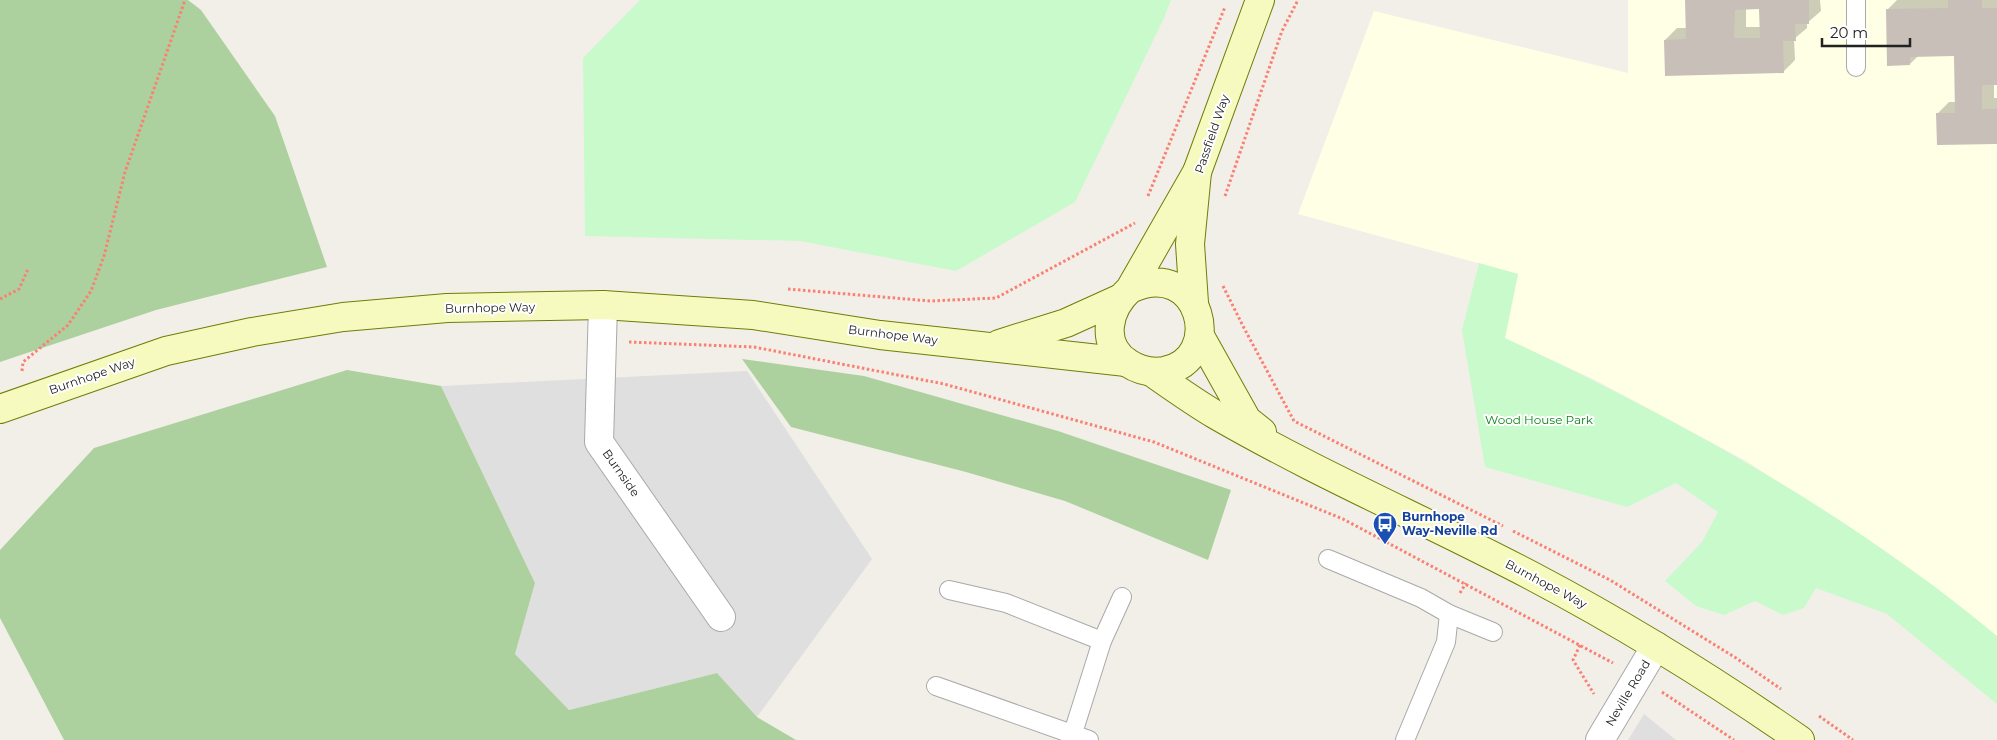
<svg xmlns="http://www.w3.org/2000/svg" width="1997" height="740" font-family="Montserrat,sans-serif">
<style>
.residential{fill:#e0dfdf}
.education{fill:#ffffe5}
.forest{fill:#add19e}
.park{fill:#c8facc}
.shadow{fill:#0003;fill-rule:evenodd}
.building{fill:#c7bfb8;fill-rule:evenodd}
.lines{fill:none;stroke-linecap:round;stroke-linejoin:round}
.lane-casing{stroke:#a9a9a9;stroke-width:20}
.street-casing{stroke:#a9a9a9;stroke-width:30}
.secondary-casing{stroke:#707d05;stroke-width:30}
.path{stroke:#fa8072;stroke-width:3;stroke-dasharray:2.5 2.5;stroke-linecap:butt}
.lane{stroke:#fff;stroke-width:18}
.street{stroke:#fff;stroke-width:28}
.secondary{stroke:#f7fabf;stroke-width:28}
.labels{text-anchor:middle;stroke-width:4;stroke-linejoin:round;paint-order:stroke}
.street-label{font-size:12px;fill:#222;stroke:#fff}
.park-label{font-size:12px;fill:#0c8416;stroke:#fff}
.transit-label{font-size:12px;font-weight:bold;fill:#164399;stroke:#fff;text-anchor:start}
</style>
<rect width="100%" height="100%" fill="#f2efe9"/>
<g class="residential">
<polygon points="747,371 872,559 757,717 717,673 569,710 515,654 535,583 441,386"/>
<polygon points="1644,714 1676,740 1628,740"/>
</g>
<polygon class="education" points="1628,0 1997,0 1997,636 1877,547 1746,461 1595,380 1504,338 1518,274 1298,214 1374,11 1628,73"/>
<g class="forest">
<polygon points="0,0 188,0 201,10 275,116 327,267 156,310 0,362"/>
<polygon points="742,359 864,376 1058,431 1231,490 1208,560 1065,501 966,472 791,427"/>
<polygon points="347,370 441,386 535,583 515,654 569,710 717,673 757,717 796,740 64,740 0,618 0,550 94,448"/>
</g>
<g class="park">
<polygon points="640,0 1171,0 1164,18 1075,202 956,271 800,241 585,236 583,58"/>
<path d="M1479 263 1518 274 1505 338C1679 419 1849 513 1997 636V704L1887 614 1816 588 1804 608 1783 615 1755 601 1724 615 1696 606 1665 581 1702 542 1718 512 1676 483 1627 507 1485 467 1462 330Z"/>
</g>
<g class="shadow">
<path d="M1686 0H1820L1821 11 1807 23V28L1794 39 1795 60 1783 72 1665 40 1677 28H1687ZM1760 7 1761 27H1746V8Z"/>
<polygon points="1897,0 1997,0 1997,84 1994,84 1994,98 1997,98 1997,143 1937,114 1949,102 1956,102 1955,55 1918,56 1910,64 1888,9"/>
</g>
<g class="building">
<path d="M1685 0H1809V24H1795L1796 41H1783L1784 73 1665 76 1664 40 1686 39ZM1759 9 1760 38H1734L1735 10Z"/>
<polygon points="1948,0 1982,0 1982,8 1997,8 1997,85 1982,85 1982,109 1997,109 1997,144 1937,145 1936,113 1955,113 1954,56 1910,57 1910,65 1887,66 1886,9 1948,8"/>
</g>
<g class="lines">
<defs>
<g id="lane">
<polyline points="1856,67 1856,0"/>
<polyline points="1328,559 1421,598 1449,614 1493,632"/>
<polyline points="949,590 1006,603 1102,641"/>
<polyline points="936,686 1089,740"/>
<polyline points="1073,733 1102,641 1122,597"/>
<polyline points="1405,740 1446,642 1449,614"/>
</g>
<g id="street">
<polyline points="603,305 599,442 721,617"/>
<polyline points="1600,740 1656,646"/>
</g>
<g id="secondary">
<path d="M1130 289C1202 256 1226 360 1164 371 1151 373 1140 371 1128 363 1099 344 1108 309 1130 289L1197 172"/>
<polyline points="1194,303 1190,244 1197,172 1260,0"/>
<polyline points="1200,336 1247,420 1262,432"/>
<polyline points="999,344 1066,323 1119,299"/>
<path d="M1153 373C1173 387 1194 402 1216 415 1318 474 1427 521 1532 576 1625 625 1714 680 1800 740"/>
<polyline points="0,409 166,351 252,332 343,317 447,308 603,305 753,315 880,335 1126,362"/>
</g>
</defs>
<use href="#lane" class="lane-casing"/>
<use href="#street" class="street-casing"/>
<use href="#secondary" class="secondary-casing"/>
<g class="path">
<polyline points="1148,196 1225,7"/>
<polyline points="1225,196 1282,31 1298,0"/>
<polyline points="1223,286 1244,328 1294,421 1503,526"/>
<polyline points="788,289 930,301 996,298 1135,223"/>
<polyline points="0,299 19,289 28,269"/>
<polyline points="629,342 754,347 944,384 1154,442 1343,519 1613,663"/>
<polyline points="22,371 23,362 68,325 91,291 104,256 125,172 185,0"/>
<polyline points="1513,531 1610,580 1736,658 1781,689"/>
<polyline points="1460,593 1466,583"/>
<polyline points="1580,645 1573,660 1594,694"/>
<polyline points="1662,692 1734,740"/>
<polyline points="1819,716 1853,740"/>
</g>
<use href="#lane" class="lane"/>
<use href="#street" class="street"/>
<use href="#secondary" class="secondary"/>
</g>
<defs>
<symbol id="bus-pin" viewBox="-11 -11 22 30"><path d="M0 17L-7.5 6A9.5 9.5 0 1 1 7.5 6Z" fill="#1a4fb4" stroke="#fff"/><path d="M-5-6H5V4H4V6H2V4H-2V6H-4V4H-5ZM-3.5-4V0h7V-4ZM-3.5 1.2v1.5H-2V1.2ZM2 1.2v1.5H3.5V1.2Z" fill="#fff"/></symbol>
</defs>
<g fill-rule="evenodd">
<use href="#bus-pin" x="1371" y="510" width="28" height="38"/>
</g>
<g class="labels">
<g class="street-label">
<text transform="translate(1212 134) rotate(-71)" y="4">Passfield Way</text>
<text transform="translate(490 308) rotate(-1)" y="4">Burnhope Way</text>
<text transform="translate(893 335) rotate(7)" y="4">Burnhope Way</text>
<text transform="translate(92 376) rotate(-19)" y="4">Burnhope Way</text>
<text transform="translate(621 473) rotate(55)" y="4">Burnside</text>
<text transform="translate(1546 584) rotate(28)" y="4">Burnhope Way</text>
<text transform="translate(1628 693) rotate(-59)" y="4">Neville Road</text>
</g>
<g class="park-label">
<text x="1539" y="424">Wood House Park</text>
</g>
<g class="transit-label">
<text x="1402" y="521">Burnhope<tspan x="1402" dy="14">Way-Neville Rd</tspan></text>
</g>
</g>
<path d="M1822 38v8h88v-8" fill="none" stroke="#222222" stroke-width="2.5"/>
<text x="1830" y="38" font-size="15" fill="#222222" stroke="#ffffff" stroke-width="4" paint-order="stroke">20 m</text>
</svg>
